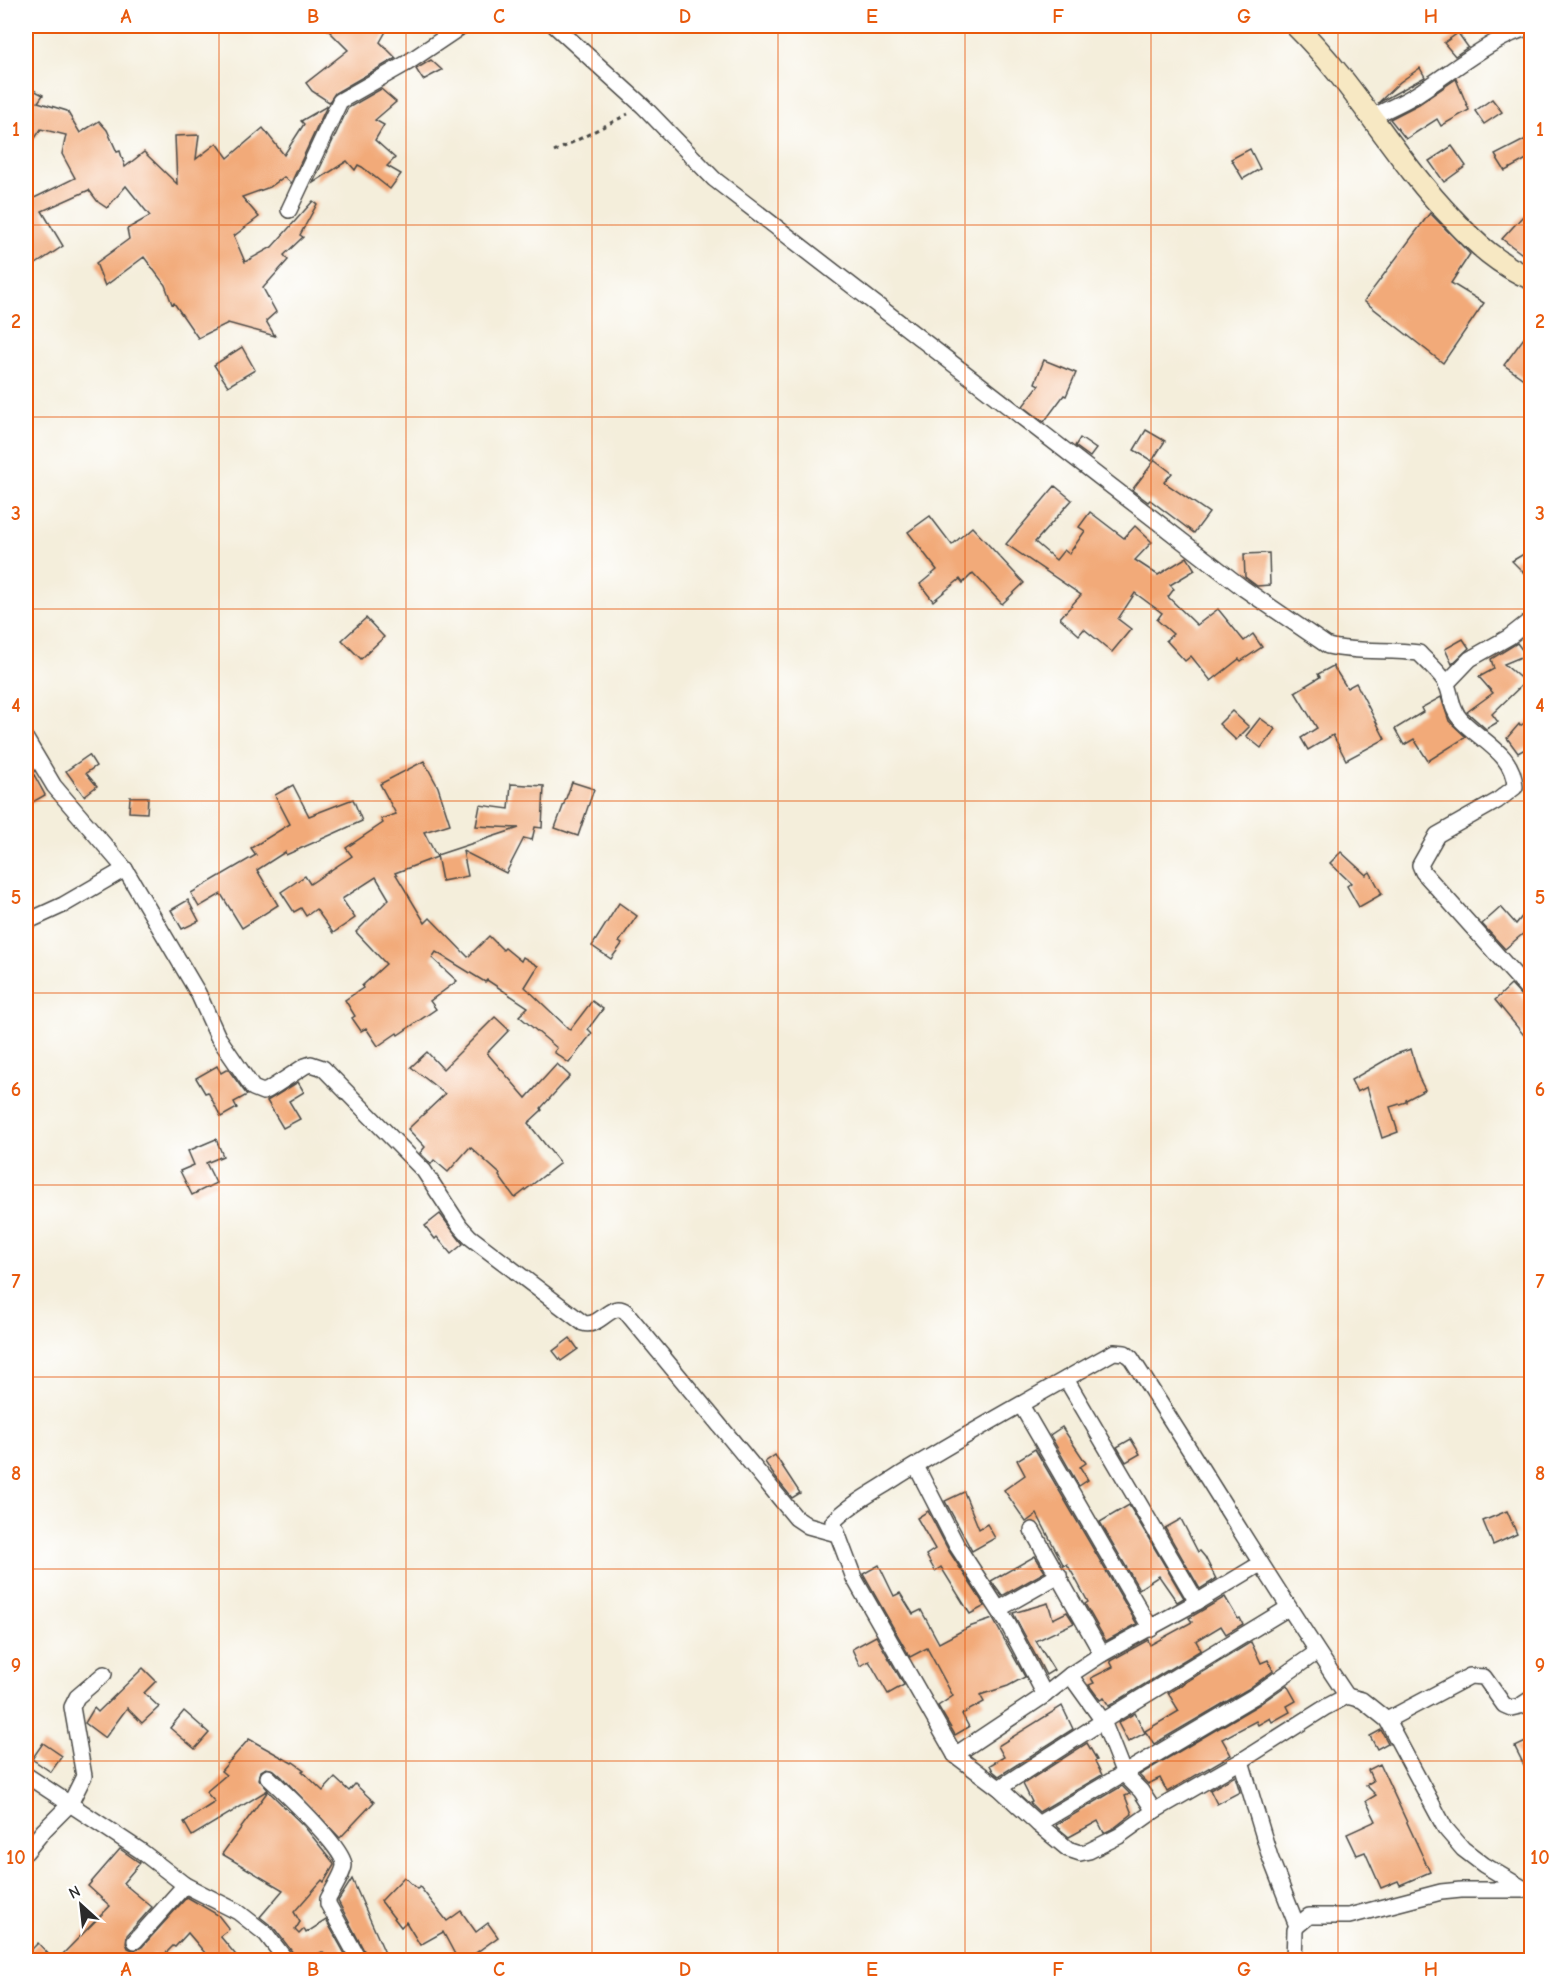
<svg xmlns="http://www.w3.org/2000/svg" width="1557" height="1986" font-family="'Comic Neue',sans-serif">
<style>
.building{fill:#f2aa79}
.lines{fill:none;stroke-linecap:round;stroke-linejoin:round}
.street-casing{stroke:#494845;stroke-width:18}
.secondary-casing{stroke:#494845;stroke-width:24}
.path{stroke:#494845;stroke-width:3;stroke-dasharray:4.5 4.5;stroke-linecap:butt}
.street{stroke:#fff;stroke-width:15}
.secondary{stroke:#f7e8c3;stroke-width:21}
.grid{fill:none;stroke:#e8590c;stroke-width:1.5;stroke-opacity:0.55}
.neatline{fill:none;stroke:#e8590c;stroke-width:2}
.grid-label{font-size:20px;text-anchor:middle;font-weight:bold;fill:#e8590c}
</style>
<rect width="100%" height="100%" fill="#fff"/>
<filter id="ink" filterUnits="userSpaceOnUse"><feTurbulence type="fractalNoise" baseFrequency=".0167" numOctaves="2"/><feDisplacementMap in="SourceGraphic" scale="12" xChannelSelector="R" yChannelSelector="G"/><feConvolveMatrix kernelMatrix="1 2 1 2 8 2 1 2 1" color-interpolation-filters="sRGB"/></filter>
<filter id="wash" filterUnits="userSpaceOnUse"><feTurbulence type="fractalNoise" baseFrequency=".008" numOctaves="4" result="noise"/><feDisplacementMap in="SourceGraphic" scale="24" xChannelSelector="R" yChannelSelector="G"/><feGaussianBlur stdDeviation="1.35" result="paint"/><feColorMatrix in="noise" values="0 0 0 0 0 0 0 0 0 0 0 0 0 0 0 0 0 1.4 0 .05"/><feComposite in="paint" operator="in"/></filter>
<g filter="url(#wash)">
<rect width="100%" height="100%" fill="#f4eedb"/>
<g id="blocks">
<g class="building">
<polygon points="324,26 389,26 380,42 396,58 335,93 329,102 312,91 306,83 348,50"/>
<polygon points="1458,33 1468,47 1455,56 1444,43"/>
<polygon points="431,60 442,70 423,80 416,69"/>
<polygon points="1420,68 1425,77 1378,103 1400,82"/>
<polygon points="1456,79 1469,110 1441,126 1437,119 1406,139 1390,119 1419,104"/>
<polygon points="26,86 43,95 38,102 67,111 80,133 99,121 107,130 117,152 120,151 125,167 144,152 177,184 175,136 199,135 196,159 217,143 228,158 263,128 284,155 304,124 301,121 327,106 291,183 284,177 270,187 242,197 259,217 234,236 245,262 272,247 313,201 317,204 300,235 303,237 284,255 288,260 263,288 276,312 266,321 275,336 228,323 198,338 174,303 172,304 165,285 144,257 105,286 96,263 129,239 127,229 150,216 126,186 107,208 98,202 89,190 42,211 63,246 36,264 26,246 26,202 75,178 62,154 66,135 41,129 26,152"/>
<polygon points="381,89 396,102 375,120 384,125 375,140 395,158 387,166 401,174 390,189 362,167 358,165 355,170 347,161 313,183 348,108"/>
<polygon points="1492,99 1502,112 1484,124 1475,111"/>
<polygon points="1532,136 1532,156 1505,171 1495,155"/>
<polygon points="1452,146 1466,166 1444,182 1429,161"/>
<polygon points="1250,149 1260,169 1243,179 1231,159"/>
<polygon points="1430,213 1470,254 1451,283 1484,303 1443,363 1364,301"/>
<polygon points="1523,216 1532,224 1532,261 1502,239"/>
<polygon points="1532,327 1532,385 1504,365"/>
<polygon points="242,347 255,370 228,386 214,365"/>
<polygon points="1044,360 1076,373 1066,396 1064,395 1044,422 1023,406 1039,385 1035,383"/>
<polygon points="1146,430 1165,441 1152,461 1134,450"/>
<polygon points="1080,438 1096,449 1090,457 1075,446"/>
<polygon points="1155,460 1172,473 1164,482 1209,513 1194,533 1150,500 1148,502 1132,490"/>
<polygon points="1055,486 1072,500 1035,542 1056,560 1064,550 1069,554 1085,531 1079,527 1090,512 1124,538 1135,526 1152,542 1135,560 1158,575 1187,557 1195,570 1170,585 1174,589 1168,597 1197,625 1218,609 1244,641 1253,634 1262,647 1241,661 1239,659 1211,681 1191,656 1185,661 1166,640 1173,634 1157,620 1162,613 1135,593 1118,619 1131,629 1112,652 1084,629 1079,635 1060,618 1081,595 1006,544"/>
<polygon points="930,516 952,545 972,527 1024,583 1002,604 973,573 963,583 960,579 933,601 920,584 937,570 908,532"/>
<polygon points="1532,549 1532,581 1512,561"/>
<polygon points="1269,553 1270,585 1257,586 1245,577 1244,554"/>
<polygon points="366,618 384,637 361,659 342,640"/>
<polygon points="1463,639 1469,648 1452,664 1445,649"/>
<polygon points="1517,643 1526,655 1504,664 1525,682 1492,714 1498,722 1486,729 1467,712 1493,693 1479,677 1494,669 1491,659"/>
<polygon points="1333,666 1347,688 1356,683 1385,739 1346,760 1333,735 1308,750 1301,738 1317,728 1295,692 1320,677 1318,674"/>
<polygon points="1441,697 1449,721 1466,737 1428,761 1414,739 1404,745 1395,729 1423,712 1421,708"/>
<polygon points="1232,711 1249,727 1236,740 1219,724"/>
<polygon points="1260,718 1275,729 1261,748 1246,736"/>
<polygon points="1532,718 1532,745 1518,753 1507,738 1519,724 1520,726"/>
<polygon points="89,755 96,766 86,773 97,786 84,796 66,771"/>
<polygon points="26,760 45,795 26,806"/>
<polygon points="424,761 438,787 450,824 424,832 437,857 395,873 425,923 430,918 468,957 489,936 503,950 505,948 521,961 523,957 538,966 525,987 570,1030 592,1001 603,1009 588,1029 592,1033 569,1063 554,1052 557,1048 519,1016 528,1007 487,980 485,982 436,952 432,958 457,981 430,1001 436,1009 398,1035 397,1033 378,1046 366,1028 361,1031 352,1018 355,1016 345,1000 363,988 362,986 386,964 356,932 389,899 376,877 342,899 355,918 333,933 316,909 306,916 301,908 294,912 281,892 305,876 310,884 352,856 346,848 383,823 381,819 396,814 380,784"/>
<polygon points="572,782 594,789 578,836 555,828"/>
<polygon points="511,784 544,786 542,828 535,827 532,840 524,838 506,873 463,851 468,876 442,881 437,855 519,828 476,826 480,805 509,809"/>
<polygon points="293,785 309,816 353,799 362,821 286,855 285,852 257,870 278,905 242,928 221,894 199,907 191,893 256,855 251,848 290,824 275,795"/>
<polygon points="130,797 148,797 147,813 129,812"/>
<polygon points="1341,852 1366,875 1370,872 1382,894 1359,907 1347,886 1351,883 1330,863"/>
<polygon points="188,900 199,921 182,929 171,910"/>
<polygon points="619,903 637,916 619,942 622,944 611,959 592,946"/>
<polygon points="1532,904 1532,926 1505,949 1482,924 1501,907 1516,924"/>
<polygon points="1511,985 1525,1000 1532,1003 1532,1045 1495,1000"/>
<polygon points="495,1017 509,1030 487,1053 526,1098 557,1064 570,1076 541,1108 542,1110 528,1123 560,1163 515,1198 499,1176 500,1174 470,1147 448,1172 434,1160 431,1164 420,1153 425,1147 408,1129 445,1094 411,1067 427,1052 443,1069"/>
<polygon points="1411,1049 1419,1078 1425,1090 1406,1100 1406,1102 1390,1107 1398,1132 1382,1138 1367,1087 1357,1092 1351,1080 1396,1054"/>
<polygon points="217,1066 221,1073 228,1069 247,1095 234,1102 237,1108 221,1117 208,1092 205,1093 196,1078"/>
<polygon points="298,1082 304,1092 289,1101 300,1119 283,1128 267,1101"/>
<polygon points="216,1139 223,1156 206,1163 216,1183 192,1195 180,1171 194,1165 188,1151"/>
<polygon points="440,1214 463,1244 451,1254 437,1237 435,1239 425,1226"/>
<polygon points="570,1338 578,1349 561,1361 553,1351"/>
<polygon points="1062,1427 1086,1463 1080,1467 1088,1480 1079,1486 1050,1435"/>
<polygon points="1131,1439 1140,1454 1126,1462 1117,1447"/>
<polygon points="1035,1449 1137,1624 1106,1641 1085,1604 1088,1602 1074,1576 1067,1564 1064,1566 1037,1514 1026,1522 1004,1490 1025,1475 1017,1460"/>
<polygon points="775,1455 800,1493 792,1498 775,1477 765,1462"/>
<polygon points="964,1492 979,1529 987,1524 995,1538 972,1551 945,1501"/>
<polygon points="1129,1505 1184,1598 1177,1602 1159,1576 1139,1589 1100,1522"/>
<polygon points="928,1511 949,1551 985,1606 970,1614 941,1567 935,1571 926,1555 935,1549 917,1518"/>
<polygon points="1507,1511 1517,1534 1493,1545 1483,1521"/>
<polygon points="1181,1519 1198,1552 1200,1551 1205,1557 1216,1579 1200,1589 1165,1528"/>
<polygon points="1035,1556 1045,1572 1002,1596 991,1581"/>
<polygon points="879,1565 894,1596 900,1593 913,1614 921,1610 939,1643 969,1627 993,1619 1025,1677 1008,1686 980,1695 984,1702 962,1714 969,1727 955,1735 938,1706 953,1696 927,1648 910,1657 863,1574"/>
<polygon points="1225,1597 1238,1619 1240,1618 1243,1624 1226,1634 1221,1626 1196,1641 1201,1650 1109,1706 1104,1698 1100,1700 1089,1685 1094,1683 1091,1678 1113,1667 1110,1661 1148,1640 1150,1645 1192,1622 1189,1618"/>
<polygon points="1048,1603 1053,1619 1067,1612 1074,1623 1036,1641 1054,1670 1046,1675 1013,1613"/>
<polygon points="876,1636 904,1685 888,1694 869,1661 860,1666 852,1649"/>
<polygon points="1251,1642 1261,1663 1268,1660 1273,1671 1248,1689 1154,1744 1145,1731 1179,1711 1168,1693"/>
<polygon points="143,1668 156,1681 144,1693 159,1707 142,1723 127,1708 105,1738 85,1723 94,1708 98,1712"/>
<polygon points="1287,1685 1296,1701 1287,1706 1290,1712 1272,1722 1270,1718 1258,1725 1256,1721 1222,1739 1231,1755 1167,1792 1160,1778 1148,1784 1139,1775 1258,1705"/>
<polygon points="1062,1706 1073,1729 999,1776 993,1771 990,1765 1004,1757 998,1746"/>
<polygon points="184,1711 209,1733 195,1749 170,1728"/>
<polygon points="1135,1713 1145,1733 1128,1742 1118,1723"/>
<polygon points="1381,1730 1388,1743 1377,1749 1370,1736"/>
<polygon points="249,1739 292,1763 293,1762 304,1770 302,1771 323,1791 335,1778 349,1791 355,1784 374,1802 340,1838 282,1777 274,1770 266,1768 261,1771 259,1779 268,1790 192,1836 184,1822 215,1802 206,1792 226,1775 221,1771"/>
<polygon points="1532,1739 1532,1781 1515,1747"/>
<polygon points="43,1743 62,1756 51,1772 32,1759"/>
<polygon points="1087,1743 1097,1760 1095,1761 1102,1775 1039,1812 1030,1803 1032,1802 1023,1784"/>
<polygon points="1380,1764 1430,1872 1400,1885 1398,1881 1381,1888 1365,1852 1357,1855 1347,1834 1376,1821 1366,1801 1376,1795 1366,1785 1373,1781 1368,1770"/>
<polygon points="1235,1776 1240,1792 1217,1804 1210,1790"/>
<polygon points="1122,1786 1130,1794 1125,1796 1132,1814 1114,1828 1104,1833 1098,1821 1069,1837 1057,1827 1056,1825"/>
<polygon points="268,1791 304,1826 332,1861 334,1865 324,1882 322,1880 294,1912 300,1922 295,1930 299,1934 304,1929 306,1933 326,1920 346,1956 341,1960 330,1960 322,1952 307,1960 296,1960 294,1954 274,1928 260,1917 283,1890 222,1854"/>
<polygon points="120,1849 140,1863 123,1883 152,1907 127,1935 126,1943 128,1948 134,1951 142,1947 187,1897 218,1915 229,1929 220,1936 240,1960 211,1960 188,1933 175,1947 173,1946 160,1959 154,1954 149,1960 57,1960 110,1906 88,1886"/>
<polygon points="404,1877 417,1889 420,1887 447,1921 461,1911 476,1932 488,1923 498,1937 473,1955 476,1960 458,1960 443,1932 420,1945 406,1922 401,1927 381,1901"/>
<polygon points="352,1879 377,1935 388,1960 369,1960 338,1901"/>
<polygon points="38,1943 54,1960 26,1960 26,1955"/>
</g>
</g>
</g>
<g filter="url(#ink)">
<use href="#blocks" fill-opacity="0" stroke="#494845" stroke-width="1.5"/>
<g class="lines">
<defs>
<g id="street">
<path d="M555 26 643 106 714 179 1243 588 1328 646C1358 653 1389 649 1419 653 1427 662 1442 674 1447 685 1452 697 1451 709 1461 720 1481 741 1514 754 1515 787L1497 801 1437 835 1420 865 1423 872 1532 994"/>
<path d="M1371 117C1388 109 1405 102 1420 92 1450 73 1498 33 1532 27"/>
<polyline points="289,210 340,101 407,63 462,26"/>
<polyline points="1446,684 1470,659 1509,637 1532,619"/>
<path d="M26 739 54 786 125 869 198 993 218 1037 253 1088 263 1092 268 1090 305 1066 311 1064 323 1068 424 1171 460 1226 470 1237 583 1323C600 1329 611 1300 626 1312L796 1518 808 1526 837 1534"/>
<polyline points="26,922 63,905 125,869"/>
<polyline points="1066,1379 1197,1602"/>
<polyline points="1021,1405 1151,1629"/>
<polyline points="916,1466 957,1546 1008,1624 1045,1695"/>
<polyline points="1032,1530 1102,1654"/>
<polyline points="999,1609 1059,1575"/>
<polyline points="1070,1675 1103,1721 1124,1774 1141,1791 1154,1811"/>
<polyline points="1387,1720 1470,1676 1484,1677 1504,1705 1511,1708 1520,1706 1532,1698"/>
<polyline points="955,1755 1045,1695 1070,1675 1102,1654 1197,1602 1260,1564"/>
<path d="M1241 1761 1154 1811 1119 1836 1089 1851 1080 1853 1068 1849 1038 1824 999 1788 955 1755 854 1578 833 1522C851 1503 878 1490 900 1475 970 1432 1042 1392 1114 1352L1125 1353 1131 1358C1204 1470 1272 1585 1347 1696"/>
<polyline points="26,1775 141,1851 185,1885 238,1912 266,1934 286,1960"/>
<path d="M268 1777C282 1790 344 1848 344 1865 344 1873 332 1891 328 1899V1904L359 1960"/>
<polyline points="999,1788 1103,1721 1288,1608"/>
<polyline points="1038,1824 1253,1697 1317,1652"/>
<polyline points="26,1852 44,1830 70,1804 84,1776 72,1707 77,1697 104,1674"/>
<polyline points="1297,1926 1270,1857 1241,1761 1326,1707 1347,1696 1362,1700 1387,1720 1445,1828 1463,1849 1484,1865 1526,1890"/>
<polyline points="135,1941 185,1885"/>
<polyline points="1294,1960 1295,1930 1297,1926 1309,1916 1349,1916 1441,1892 1461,1890 1526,1890"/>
</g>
<path id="secondary" d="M1296 26C1355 84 1395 159 1452 218 1476 244 1499 265 1532 279"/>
</defs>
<use href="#street" class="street-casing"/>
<use href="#secondary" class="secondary-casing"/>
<polyline class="path" points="554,152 628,114"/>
<use href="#street" class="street"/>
<use href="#secondary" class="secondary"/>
</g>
</g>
<path class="grid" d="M219 26V1960M406 26V1960M592 26V1960M778 26V1960M965 26V1960M1151 26V1960M1338 26V1960M26 225H1532M26 417H1532M26 609H1532M26 801H1532M26 993H1532M26 1185H1532M26 1377H1532M26 1569H1532M26 1761H1532"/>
<rect width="1557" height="1986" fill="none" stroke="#fff" stroke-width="66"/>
<g transform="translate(81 1905) rotate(333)" stroke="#ffffff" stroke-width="4.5" paint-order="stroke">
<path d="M0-4.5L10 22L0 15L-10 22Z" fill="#2b2b2b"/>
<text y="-9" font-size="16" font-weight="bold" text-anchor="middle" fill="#2b2b2b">N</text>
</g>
<rect x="33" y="33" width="1491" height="1920" class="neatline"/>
<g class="grid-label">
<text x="126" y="23">A</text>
<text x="313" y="23">B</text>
<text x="499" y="23">C</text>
<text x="685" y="23">D</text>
<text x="872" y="23">E</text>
<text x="1058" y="23">F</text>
<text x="1244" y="23">G</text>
<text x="1431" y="23">H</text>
<text x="16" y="136">1</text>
<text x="1540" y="136">1</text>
<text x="16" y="328">2</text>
<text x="1540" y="328">2</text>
<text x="16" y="520">3</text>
<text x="1540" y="520">3</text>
<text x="16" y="712">4</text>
<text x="1540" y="712">4</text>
<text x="16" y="904">5</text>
<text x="1540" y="904">5</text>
<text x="16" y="1096">6</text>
<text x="1540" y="1096">6</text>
<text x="16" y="1288">7</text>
<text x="1540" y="1288">7</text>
<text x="16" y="1480">8</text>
<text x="1540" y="1480">8</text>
<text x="16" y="1672">9</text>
<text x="1540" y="1672">9</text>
<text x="16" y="1864">10</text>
<text x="1540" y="1864">10</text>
<text x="126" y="1976">A</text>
<text x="313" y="1976">B</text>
<text x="499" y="1976">C</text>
<text x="685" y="1976">D</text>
<text x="872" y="1976">E</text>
<text x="1058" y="1976">F</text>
<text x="1244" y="1976">G</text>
<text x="1431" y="1976">H</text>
</g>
</svg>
